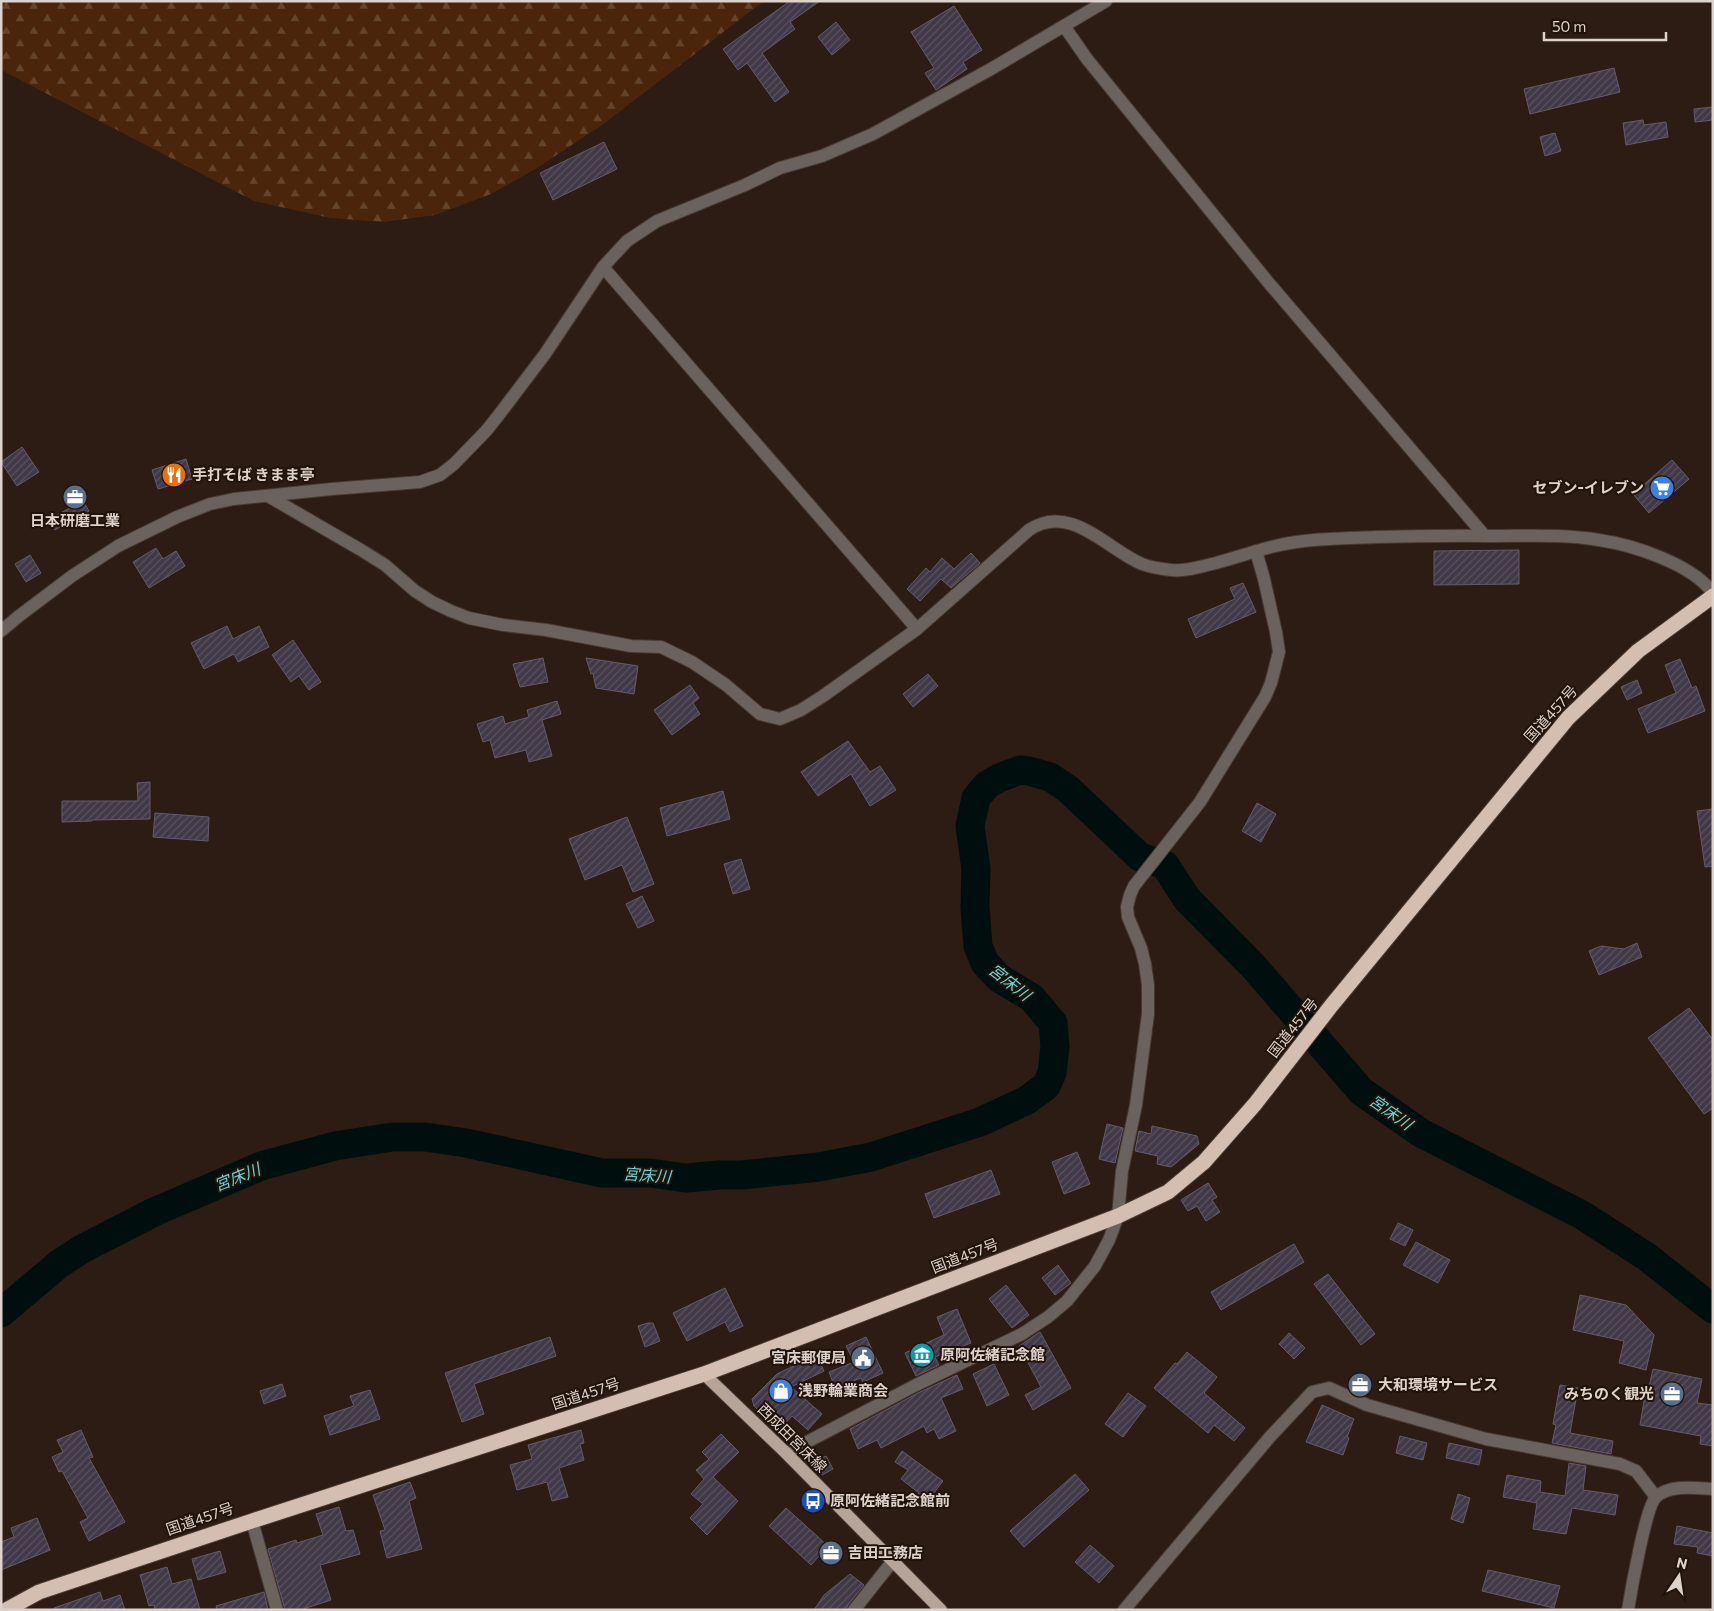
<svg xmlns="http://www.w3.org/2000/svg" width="1714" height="1611" font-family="Commissioner,'Noto Sans JP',sans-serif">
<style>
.forest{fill:url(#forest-firs)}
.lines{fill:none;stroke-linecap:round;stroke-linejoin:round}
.river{stroke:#000e0e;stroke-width:29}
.building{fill:url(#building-hatch);stroke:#645b6c}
.minor-casing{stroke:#483931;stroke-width:14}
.major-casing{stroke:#483931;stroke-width:14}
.highway-casing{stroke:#483931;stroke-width:17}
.minor{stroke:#6b625d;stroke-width:12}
.major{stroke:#b6a499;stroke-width:12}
.highway{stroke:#d3beb1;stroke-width:15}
.labels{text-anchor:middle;stroke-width:4;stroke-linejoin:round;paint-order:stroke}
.poi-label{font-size:15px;font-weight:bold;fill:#ded2cc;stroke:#22130a;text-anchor:start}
.street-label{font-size:15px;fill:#ded2cc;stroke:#22130a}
.water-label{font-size:16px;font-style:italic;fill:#69d6d9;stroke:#22130a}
</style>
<defs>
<pattern id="forest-firs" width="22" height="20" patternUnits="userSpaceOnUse" patternTransform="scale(1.25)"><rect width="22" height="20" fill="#4a250b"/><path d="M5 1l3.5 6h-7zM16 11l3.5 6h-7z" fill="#64442d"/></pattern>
<pattern id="building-hatch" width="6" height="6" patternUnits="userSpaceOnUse" patternTransform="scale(1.25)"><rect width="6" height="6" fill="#403747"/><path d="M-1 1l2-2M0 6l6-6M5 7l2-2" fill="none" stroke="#5b5360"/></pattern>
</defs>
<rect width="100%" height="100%" fill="#2c1c13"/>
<polygon class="forest" points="1,1 764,1 602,125 537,168 491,194 435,215 384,222 330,218 254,201 1,70"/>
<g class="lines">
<polyline class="river" points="1,1313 59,1264 82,1249 154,1212 261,1166 335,1146 392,1137 425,1137 466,1143 602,1173 650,1173 686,1178 720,1175 742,1175 819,1167 871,1157 980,1122 1027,1100 1046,1086 1052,1073 1055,1047 1053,1023 1032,998 999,978 985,963 978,946 975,907 976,869 970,826 976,798 987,785 999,778 1020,770 1029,771 1050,777 1068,789 1140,857 1165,865 1187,899 1254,967 1361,1091 1421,1133 1582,1215 1647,1257 1713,1309"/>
</g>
<g class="building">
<polygon points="790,1 820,1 790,22 795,29 762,53 789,92 775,102 747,63 738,70 723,49"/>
<polygon points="954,6 982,50 963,62 967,69 936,90 925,73 934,68 911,32"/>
<polygon points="836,22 850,40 832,55 818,37"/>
<polygon points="1614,68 1620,92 1530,114 1524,89"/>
<polygon points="1713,107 1713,120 1695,122 1694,109"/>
<polygon points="1643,120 1644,125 1666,122 1668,137 1626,145 1623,123"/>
<polygon points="1555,133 1561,151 1545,156 1540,137"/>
<polygon points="604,142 617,169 553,200 540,173"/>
<polygon points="22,447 39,472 17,486 1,462"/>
<polygon points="186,459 192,479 158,489 152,470"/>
<polygon points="1672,460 1689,479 1649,513 1633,494"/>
<polygon points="83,501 89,511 55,530 49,519"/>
<polygon points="156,548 163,559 176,551 185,566 149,588 133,562"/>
<polygon points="1519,550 1519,584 1434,585 1434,551"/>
<polygon points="971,553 980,563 951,588 941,579 920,601 907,589 926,568 930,572 942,558 954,569"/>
<polygon points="30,555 41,573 26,582 15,564"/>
<polygon points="1243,583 1256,612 1196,638 1188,619 1235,599 1230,588"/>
<polygon points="227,626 233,639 259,626 269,647 238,662 234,654 204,669 191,643"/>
<polygon points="293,640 321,682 309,690 299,676 291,682 272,655"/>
<polygon points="543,658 548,682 520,687 513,664"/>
<polygon points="586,658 638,666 634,694 596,688 593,673 591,674"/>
<polygon points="1680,659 1692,688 1696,686 1705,711 1648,733 1638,709 1676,693 1665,665"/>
<polygon points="928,674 938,686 913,707 903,694"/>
<polygon points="1637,680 1642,693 1627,700 1621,687"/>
<polygon points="690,685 699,698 693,703 700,714 672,735 654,710"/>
<polygon points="557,701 561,714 542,720 552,756 529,762 526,750 495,758 490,740 483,742 477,724 503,716 505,724 529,717 527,710"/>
<polygon points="848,741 870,772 880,766 896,790 870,806 851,774 818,796 801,772"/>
<polygon points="150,782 150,819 92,820 92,821 62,822 62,801 138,801 137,783"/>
<polygon points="723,791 730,819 667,836 660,808"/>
<polygon points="1257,803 1276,814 1261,842 1242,831"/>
<polygon points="1713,809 1713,866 1705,867 1697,811"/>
<polygon points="155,813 209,817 208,841 153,837"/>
<polygon points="627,817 654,884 633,892 622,865 585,880 569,839"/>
<polygon points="741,859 750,889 733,894 724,864"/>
<polygon points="642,896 654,921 638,928 626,904"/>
<polygon points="1637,943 1642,957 1599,975 1589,951 1601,946 1624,949"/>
<polygon points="1689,1008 1713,1040 1713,1108 1704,1114 1648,1038"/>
<polygon points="1107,1124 1123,1128 1115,1163 1099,1159"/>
<polygon points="1152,1126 1197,1136 1199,1144 1171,1167 1157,1164 1158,1156 1135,1151 1139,1131 1151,1134"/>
<polygon points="1077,1152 1090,1184 1064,1194 1052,1162"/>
<polygon points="991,1170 1000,1194 934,1218 925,1194"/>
<polygon points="1208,1183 1217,1197 1212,1200 1220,1212 1206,1221 1197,1206 1188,1211 1181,1200"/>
<polygon points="1398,1223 1413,1230 1405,1246 1390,1239"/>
<polygon points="1416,1242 1450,1260 1438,1283 1403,1265"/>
<polygon points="1294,1244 1304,1262 1221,1310 1211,1292"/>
<polygon points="1058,1265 1071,1283 1055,1295 1042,1278"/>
<polygon points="1328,1274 1375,1334 1361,1345 1314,1284"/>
<polygon points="1006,1285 1029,1315 1012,1328 989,1299"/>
<polygon points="725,1288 743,1326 730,1332 725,1322 687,1341 673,1313"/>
<polygon points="1580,1295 1626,1305 1654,1335 1646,1370 1619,1363 1624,1341 1573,1330"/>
<polygon points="957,1309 971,1343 935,1357 939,1365 916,1376 905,1353 944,1335 937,1317"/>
<polygon points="648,1323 653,1323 660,1341 645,1347 638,1326"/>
<polygon points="1040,1332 1071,1388 1033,1410 1025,1395 1041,1387 1019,1346"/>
<polygon points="1289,1333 1305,1348 1294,1359 1279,1344"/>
<polygon points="550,1337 556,1356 474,1384 484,1414 462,1422 445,1373"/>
<polygon points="866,1337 883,1373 863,1382 861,1378 835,1388 829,1372 854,1362 846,1346"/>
<polygon points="1187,1352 1217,1377 1204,1393 1245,1428 1234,1441 1214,1425 1208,1433 1154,1388 1175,1363 1177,1364"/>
<polygon points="816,1355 824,1371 791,1387 822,1414 808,1430 792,1416 780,1429 754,1406 752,1399 777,1374"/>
<polygon points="994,1364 1009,1395 987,1406 973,1374"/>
<polygon points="1653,1369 1702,1379 1697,1403 1713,1405 1713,1446 1700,1444 1701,1436 1640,1425 1645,1395 1647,1396"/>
<polygon points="957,1375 963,1389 941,1398 956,1431 939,1439 934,1429 927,1433 924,1426 881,1448 877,1440 858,1449 850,1429 920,1392"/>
<polygon points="282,1384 286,1396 264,1404 260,1391"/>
<polygon points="1560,1385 1578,1388 1570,1433 1613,1441 1611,1454 1552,1443 1556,1425 1553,1424"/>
<polygon points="370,1390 380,1419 330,1435 324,1416 354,1406 350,1396"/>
<polygon points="1128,1393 1146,1406 1123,1437 1105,1424"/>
<polygon points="1322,1405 1354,1419 1347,1437 1349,1438 1343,1455 1306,1442"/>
<polygon points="81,1430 93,1457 89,1458 125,1522 89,1541 80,1522 88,1518 62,1471 59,1472 52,1457 63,1452 57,1440"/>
<polygon points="581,1430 584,1443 580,1444 584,1460 559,1468 568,1497 552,1501 547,1482 517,1490 510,1465 532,1459 528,1445"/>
<polygon points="721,1434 739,1452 713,1477 738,1501 707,1535 690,1518 703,1504 691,1494 704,1479 696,1470 709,1459 702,1452"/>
<polygon points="1400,1436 1427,1443 1423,1460 1396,1453"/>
<polygon points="1449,1443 1482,1450 1479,1465 1446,1458"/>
<polygon points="902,1451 943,1481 924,1506 915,1499 919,1493 901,1479 908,1470 895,1462"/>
<polygon points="826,1456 833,1469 822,1475 815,1462"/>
<polygon points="1569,1463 1586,1466 1583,1490 1618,1495 1615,1515 1572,1508 1566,1534 1533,1529 1537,1503 1503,1497 1507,1475 1541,1481 1540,1492 1565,1496"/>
<polygon points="1075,1474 1089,1490 1024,1547 1010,1531"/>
<polygon points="410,1482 416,1498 409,1501 422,1549 387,1558 380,1531 385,1530 373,1495"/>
<polygon points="1458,1494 1470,1498 1463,1523 1451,1519"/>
<polygon points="339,1507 346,1531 353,1530 360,1554 320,1565 331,1600 300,1610 285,1610 268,1549 296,1540 297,1543 323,1535 316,1514"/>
<polygon points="786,1508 828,1546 811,1565 769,1526"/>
<polygon points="37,1518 50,1550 1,1570 1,1542 14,1537 11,1528"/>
<polygon points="1677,1526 1713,1533 1713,1556 1697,1553 1698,1547 1674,1544"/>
<polygon points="1090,1545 1114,1566 1099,1583 1075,1562"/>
<polygon points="220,1551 226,1572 198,1580 192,1559"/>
<polygon points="167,1567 172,1584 191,1579 200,1610 155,1610 154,1605 149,1606 140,1575"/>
<polygon points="1488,1570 1560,1586 1554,1608 1482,1591"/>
<polygon points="850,1574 864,1585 848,1605 846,1610 814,1610 824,1595"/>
<polygon points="100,1592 103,1601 120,1595 125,1610 54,1610 54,1608"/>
<polygon points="264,1592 268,1610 217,1610 216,1606"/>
</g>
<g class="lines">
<defs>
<g id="minor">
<polyline points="1064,26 1087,59 1268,282 1484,535"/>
<polyline points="603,267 917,629"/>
<path d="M268 496 361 550 385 565 415 591 432 602 451 611 469 618 503 625 546 630 631 646 661 647 692 662 726 685 760 714 780 719 801 710 823 696 917 629 1029 530C1070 502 1108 550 1142 564 1150 567 1162 569 1171 570 1185 572 1202 566 1216 563 1245 555 1274 544 1304 541 1327 538 1352 538 1376 537 1415 536 1454 535 1493 536 1528 536 1564 534 1599 540 1633 545 1692 564 1713 593"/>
<polyline points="1,631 19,616 72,576 118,546 177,517 210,504 234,499 332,489 420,482 440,475 454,464 486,431 498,416 545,354 603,267 627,241 657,221 745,185 780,168 822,156 873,134 991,69 1106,1"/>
<polyline points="786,1453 916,1385 1022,1334 1048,1317 1067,1301 1095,1266 1109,1240 1118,1216 1122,1171 1136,1105 1148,1014 1148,985 1145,964 1141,948 1128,917 1127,907 1130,895 1134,886 1200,802 1265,697 1271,683 1279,652 1276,632 1264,579 1256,551"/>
<polyline points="252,1521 277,1610"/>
<polyline points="854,1610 892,1562"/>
<polyline points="1124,1610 1269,1438 1312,1392 1329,1388 1367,1405 1486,1439 1620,1464 1636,1471 1656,1497"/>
<path d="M1628 1610C1631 1591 1646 1506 1656 1497 1670 1484 1696 1488 1713 1489"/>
</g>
<polyline id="major" points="704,1374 786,1453 941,1610"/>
<polyline id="highway" points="6,1610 39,1592 252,1521 704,1374 1118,1216 1168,1192 1204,1162 1255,1104 1331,1006 1568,718 1638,651 1713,596"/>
</defs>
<use href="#minor" class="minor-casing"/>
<use href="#major" class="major-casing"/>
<use href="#highway" class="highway-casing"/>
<use href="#minor" class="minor"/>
<use href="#major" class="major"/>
<use href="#highway" class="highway"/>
</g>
<defs>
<symbol id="restaurant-disc" viewBox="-11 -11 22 22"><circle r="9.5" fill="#e8710a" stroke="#22130a"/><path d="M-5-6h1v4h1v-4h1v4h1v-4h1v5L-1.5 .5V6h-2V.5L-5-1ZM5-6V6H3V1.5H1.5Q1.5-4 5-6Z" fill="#fff"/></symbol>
<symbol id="supermarket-disc" viewBox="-11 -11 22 22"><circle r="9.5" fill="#3f7fe0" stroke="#22130a"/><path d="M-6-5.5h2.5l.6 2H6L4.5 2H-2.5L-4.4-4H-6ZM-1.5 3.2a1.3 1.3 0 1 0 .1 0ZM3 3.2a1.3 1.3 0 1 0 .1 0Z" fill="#fff"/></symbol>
<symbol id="office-disc" viewBox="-11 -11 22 22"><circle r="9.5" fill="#5c6f8a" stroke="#22130a"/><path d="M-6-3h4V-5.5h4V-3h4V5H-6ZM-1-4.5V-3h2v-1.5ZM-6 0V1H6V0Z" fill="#fff"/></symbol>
<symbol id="museum-disc" viewBox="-11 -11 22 22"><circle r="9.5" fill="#0f9aa8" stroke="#22130a"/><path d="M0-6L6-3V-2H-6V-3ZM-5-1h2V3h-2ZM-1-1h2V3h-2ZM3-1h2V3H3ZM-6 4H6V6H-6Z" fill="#fff"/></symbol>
<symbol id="civic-disc" viewBox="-11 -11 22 22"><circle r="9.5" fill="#5c6f8a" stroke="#22130a"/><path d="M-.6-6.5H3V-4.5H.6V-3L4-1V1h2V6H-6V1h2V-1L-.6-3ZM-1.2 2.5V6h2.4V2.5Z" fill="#fff"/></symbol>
<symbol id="shop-disc" viewBox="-11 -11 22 22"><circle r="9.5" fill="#3f7fe0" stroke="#22130a"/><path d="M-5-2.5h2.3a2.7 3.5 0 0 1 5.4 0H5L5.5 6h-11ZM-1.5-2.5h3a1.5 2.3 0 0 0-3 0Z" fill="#fff"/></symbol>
<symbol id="bus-disc" viewBox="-11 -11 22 22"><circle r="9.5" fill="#1a4fb4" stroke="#22130a"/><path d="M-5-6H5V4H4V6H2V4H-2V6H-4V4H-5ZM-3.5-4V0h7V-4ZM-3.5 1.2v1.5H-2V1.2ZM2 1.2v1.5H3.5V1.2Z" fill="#fff"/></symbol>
</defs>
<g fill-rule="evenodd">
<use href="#restaurant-disc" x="160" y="461" width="28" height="28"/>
<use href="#supermarket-disc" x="1648" y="474" width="28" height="28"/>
<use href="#office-disc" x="61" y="483" width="28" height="28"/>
<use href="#museum-disc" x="908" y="1341" width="28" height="28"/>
<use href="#civic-disc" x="849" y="1344" width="28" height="28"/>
<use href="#office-disc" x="1346" y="1371" width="28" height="28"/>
<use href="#shop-disc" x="767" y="1377" width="28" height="28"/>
<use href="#office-disc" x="1658" y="1380" width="28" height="28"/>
<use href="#bus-disc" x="799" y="1487" width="28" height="28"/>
<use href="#office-disc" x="817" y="1539" width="28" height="28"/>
</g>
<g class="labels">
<g class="poi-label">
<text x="192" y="480">手打そば きまま亭</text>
<text x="1644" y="493" text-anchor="end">セブン-イレブン</text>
<text x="75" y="526" text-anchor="middle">日本研磨工業</text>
<text x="940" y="1360">原阿佐緒記念館</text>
<text x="846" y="1363" text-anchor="end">宮床郵便局</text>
<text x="1378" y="1390">大和環境サービス</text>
<text x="798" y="1396">浅野輪業商会</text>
<text x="1654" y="1399" text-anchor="end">みちのく観光</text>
<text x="830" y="1506">原阿佐緒記念館前</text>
<text x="848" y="1558">吉田工務店</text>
</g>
<g class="street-label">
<text transform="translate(1551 714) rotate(-48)" y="5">国道457号</text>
<text transform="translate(1293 1028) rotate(-52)" y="5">国道457号</text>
<text transform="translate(965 1256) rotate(-21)" y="5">国道457号</text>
<text transform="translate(586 1394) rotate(-18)" y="5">国道457号</text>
<text transform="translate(792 1438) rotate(45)" y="5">西成田宮床線</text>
<text transform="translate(200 1519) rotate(-19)" y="5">国道457号</text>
</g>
<g class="water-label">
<text transform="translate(1010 982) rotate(38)" y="6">宮床川</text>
<text transform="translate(1391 1112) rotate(35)" y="6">宮床川</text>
<text transform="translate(647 1175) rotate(4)" y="6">宮床川</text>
<text transform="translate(237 1177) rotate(-22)" y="6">宮床川</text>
</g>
</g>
<rect width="1714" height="1611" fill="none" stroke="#ded2cc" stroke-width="5"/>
<g transform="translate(1679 1576) rotate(13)" stroke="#22130a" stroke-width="4" paint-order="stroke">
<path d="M0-4L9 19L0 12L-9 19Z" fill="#ded2cc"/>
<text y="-8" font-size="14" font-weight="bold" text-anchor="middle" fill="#ded2cc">N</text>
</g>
<path d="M1544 32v8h122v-8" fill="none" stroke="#ded2cc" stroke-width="2.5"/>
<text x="1552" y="32" font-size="15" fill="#ded2cc" stroke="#22130a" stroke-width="4" paint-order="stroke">50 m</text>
</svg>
